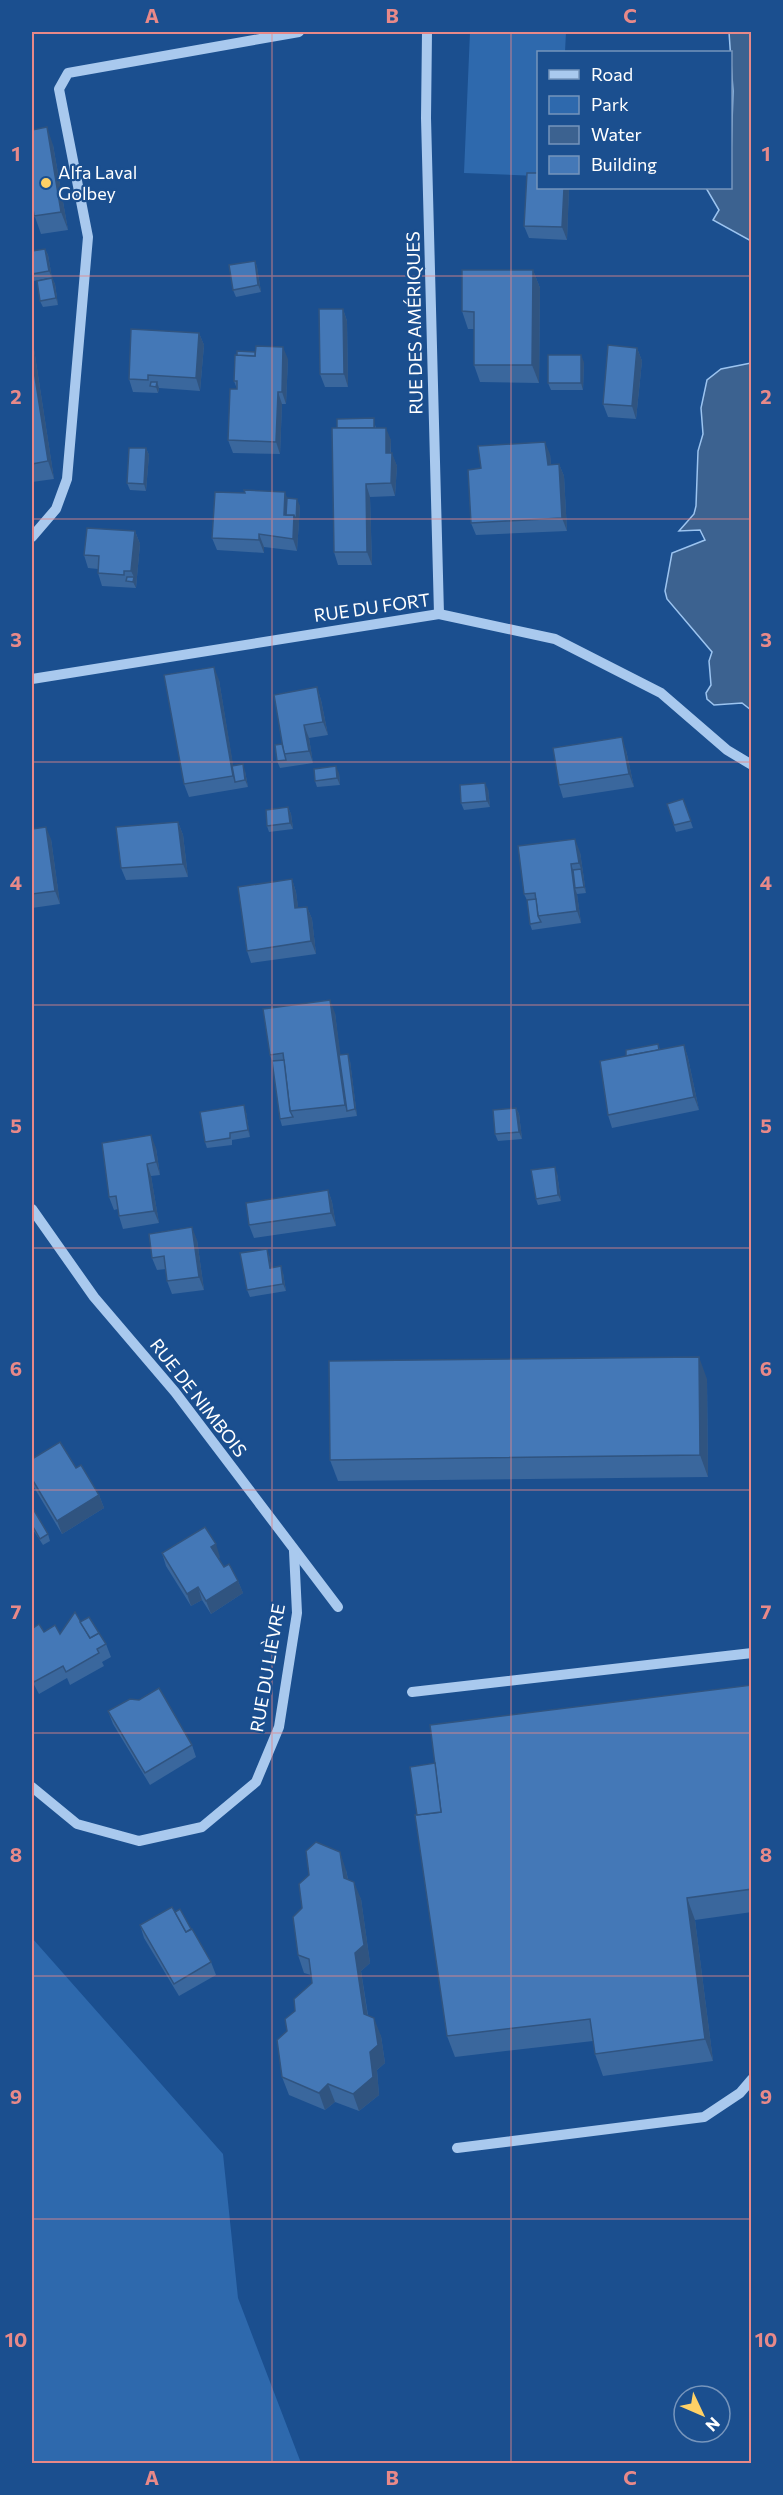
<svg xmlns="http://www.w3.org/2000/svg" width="783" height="2495" font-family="Commissioner,sans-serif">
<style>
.green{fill:#2e69ad}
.water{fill:#3c6290;stroke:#9cc4f0;stroke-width:1.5}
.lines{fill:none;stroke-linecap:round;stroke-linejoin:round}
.minor{stroke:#a9c9ee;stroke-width:10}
.wall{fill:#3a679d}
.shaded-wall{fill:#305480}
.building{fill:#4478b7;stroke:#305480;stroke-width:1.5}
.grid{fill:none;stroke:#e88989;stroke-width:1.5;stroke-opacity:0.55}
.poi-dot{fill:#ffd166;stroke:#1b4f8f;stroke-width:2}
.labels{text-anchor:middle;stroke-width:4.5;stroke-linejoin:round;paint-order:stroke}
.poi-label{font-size:18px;fill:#fff;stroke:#1b4f8f;text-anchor:start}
.street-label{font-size:18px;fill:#fff;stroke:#1b4f8f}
.neatline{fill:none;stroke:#e88989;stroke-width:2}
.grid-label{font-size:20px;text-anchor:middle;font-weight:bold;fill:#e88989}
</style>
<rect width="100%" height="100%" fill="#1b4f8f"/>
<g class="green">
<polygon points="470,32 566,32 565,52 538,52 538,176 464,173"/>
<polygon points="32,1938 223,2154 238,2298 301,2463 32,2463"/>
</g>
<g class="water">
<polygon points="729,32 751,32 751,241 713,220 719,210 706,188 730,188 733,91"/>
<polygon points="751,363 752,363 751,710 742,703 714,705 707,699 706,693 711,685 709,661 712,652 667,599 665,591 672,553 705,540 700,530 679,531 694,514 696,506 698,451 703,434 701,408 707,380 721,369"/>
</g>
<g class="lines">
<g class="minor">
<polyline points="427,32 426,118 439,614"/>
<polyline points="32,537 56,509 67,479 88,237 59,89 68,73 299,32"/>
<polyline points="32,679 439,614 555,639 661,693 727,750 752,765"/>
<polyline points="32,1209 94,1297 175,1392 338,1607"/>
<polyline points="412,1692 752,1653"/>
<polyline points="32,1787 77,1824 139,1841 202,1827 256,1782 279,1727 297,1613 294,1551"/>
<polyline points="457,2148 704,2117 740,2093 752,2079"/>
</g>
</g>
<g class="wall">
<polygon points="32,130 53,145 68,230 41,234 35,217 32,218"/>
<polygon points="569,188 567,240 529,238 524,226"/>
<polygon points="45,249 48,255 52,278 55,284 58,305 43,307 40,301 48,278 34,281 32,275 32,251"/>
<polygon points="255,261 257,267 261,292 236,297 233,290"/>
<polygon points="533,270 540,288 539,383 480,382 474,365 474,329 468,329 462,311"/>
<polygon points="343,309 347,321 348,387 325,387 320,374"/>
<polygon points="199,333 204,345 200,391 159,388 158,393 133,392 129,379"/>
<polygon points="32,336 54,479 32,482"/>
<polygon points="637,348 642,361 636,419 608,417 603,404"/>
<polygon points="288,359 286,404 282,404 280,454 233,453 228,440 237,389 234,381"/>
<polygon points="584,362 583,390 551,390 548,383"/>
<polygon points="376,425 376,428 391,440 391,453 397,466 395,496 370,497 372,565 338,565 334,552"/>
<polygon points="146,448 149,455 146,491 130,490 127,483"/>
<polygon points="550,454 551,465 559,464 564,476 567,531 476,535 471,523 481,468"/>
<polygon points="287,498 300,506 297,551 264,547 264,553 217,550 212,538"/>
<polygon points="135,531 140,544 136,588 102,586 98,573 98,569 88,568 84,555"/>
<polygon points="219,680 233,766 245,771 248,787 189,797 184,784"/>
<polygon points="317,687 321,700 328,735 309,738 313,763 280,768 277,761 282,744"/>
<polygon points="626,750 634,787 563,798 559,785"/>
<polygon points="339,773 340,785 317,787 315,781"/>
<polygon points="488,789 490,807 464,810 461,803"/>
<polygon points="683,799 693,828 676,832 667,804"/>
<polygon points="288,807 291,814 293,829 269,832 267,826"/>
<polygon points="178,822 183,835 188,877 126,880 121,868"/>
<polygon points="32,829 51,839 60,904 32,908"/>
<polygon points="580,852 586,893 577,894 581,923 532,930 530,924 527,900 524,894"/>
<polygon points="292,879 296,892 298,908 307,907 312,919 316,954 251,963 247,951"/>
<polygon points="335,1013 340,1055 350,1061 357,1116 282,1126 280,1119 272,1061 270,1055"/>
<polygon points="658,1044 660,1050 684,1045 688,1058 699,1110 612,1128 608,1115 626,1056"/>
<polygon points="516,1108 519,1114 522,1139 498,1141 495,1134"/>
<polygon points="246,1112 250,1137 232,1140 232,1145 207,1148 205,1142"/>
<polygon points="156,1148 160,1175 151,1176 159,1223 123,1229 119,1216 118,1209 114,1210 109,1197"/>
<polygon points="557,1173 561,1201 538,1205 536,1199"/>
<polygon points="328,1190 332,1202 336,1226 254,1238 249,1225"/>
<polygon points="197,1240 204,1290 172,1294 167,1281 166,1269 157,1270 152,1258"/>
<polygon points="269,1255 271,1267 283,1273 286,1291 250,1297 247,1290"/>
<polygon points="707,1379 708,1477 338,1481 330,1460"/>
<polygon points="32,1459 76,1468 99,1495 104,1508 62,1534 32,1484"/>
<polygon points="32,1507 48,1534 50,1541 43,1545 32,1528"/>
<polygon points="162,1553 220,1557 218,1558 224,1567 238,1581 243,1593 211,1614 202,1600 191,1606 166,1566"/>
<polygon points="80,1622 99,1633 106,1644 111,1657 102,1662 104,1666 70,1685 67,1678 39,1694 32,1681 32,1629 60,1634"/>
<polygon points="752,1685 752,1912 695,1920 713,2061 603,2076 595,2054 593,2041 455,2057 447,2036 417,1815 435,1763"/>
<polygon points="139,1700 192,1745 196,1757 150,1785 113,1724 108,1711"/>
<polygon points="346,1870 348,1879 361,1899 370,1963 361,1971 368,2015 381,2036 385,2063 377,2070 379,2095 359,2111 335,2102 325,2110 289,2095 282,2077 287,2031 295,2011 312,1983 311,1975 304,1973 298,1955"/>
<polygon points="175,1912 191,1929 211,1962 216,1975 179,1996 144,1938 140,1925"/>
</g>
<g class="shaded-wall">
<polygon points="47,127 53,145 68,230 61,212"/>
<polygon points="564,188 569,188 567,240 562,227"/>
<polygon points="45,249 48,255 52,278 49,271"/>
<polygon points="255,261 257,267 261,292 258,285"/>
<polygon points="533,270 540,288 539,383 532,365"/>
<polygon points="52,278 55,284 58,305 56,298"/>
<polygon points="343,309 347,321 348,387 344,374"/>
<polygon points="199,333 204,345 200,391 196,378"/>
<polygon points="32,336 54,479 48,461 32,358"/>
<polygon points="283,347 288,359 286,404 282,392"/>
<polygon points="637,348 642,361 636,419 632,406"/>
<polygon points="581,355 584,362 583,390 581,383"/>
<polygon points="157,382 159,388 158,393 156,387"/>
<polygon points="278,392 282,404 280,454 276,442"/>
<polygon points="386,428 391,440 390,465 386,453"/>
<polygon points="545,442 550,454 552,478 548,465"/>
<polygon points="146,448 149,455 146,491 144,484"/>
<polygon points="392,453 397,466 395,496 391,483"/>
<polygon points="559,464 564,476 567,531 562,518"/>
<polygon points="366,484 370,497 372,565 367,552"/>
<polygon points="285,492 290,505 289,521 284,515"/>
<polygon points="297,499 300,506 297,551 293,539 294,515"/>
<polygon points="135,531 140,544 136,588 133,582 134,577 131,571"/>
<polygon points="259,534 264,547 264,553 259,540"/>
<polygon points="214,667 219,680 236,782 235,782 233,776"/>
<polygon points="317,687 321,700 328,735 323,722"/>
<polygon points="304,725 309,738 313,763 309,751"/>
<polygon points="622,737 626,750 634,787 629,774"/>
<polygon points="243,764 245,771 248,787 245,780"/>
<polygon points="336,766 339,773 340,785 337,778"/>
<polygon points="485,783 488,789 490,807 487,801"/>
<polygon points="288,807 291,814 293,829 290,823"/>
<polygon points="178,822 183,835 188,877 183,864"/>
<polygon points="46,827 51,839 60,904 55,891"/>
<polygon points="575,839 580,852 586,893 584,887 581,869 579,863"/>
<polygon points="571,864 575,877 575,888 577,894 581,923 577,911"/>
<polygon points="292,879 296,892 300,921 295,908"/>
<polygon points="307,907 312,919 316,954 311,941"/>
<polygon points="330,1000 335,1013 348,1111 347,1111 345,1105"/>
<polygon points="684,1045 688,1058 699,1110 694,1097"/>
<polygon points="348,1054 350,1061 357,1116 355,1109"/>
<polygon points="244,1105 246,1112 250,1137 248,1130"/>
<polygon points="516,1108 519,1114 522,1139 519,1132"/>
<polygon points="151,1135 156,1148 160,1175 156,1162"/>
<polygon points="147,1164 151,1176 159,1223 154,1211"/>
<polygon points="555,1167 557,1173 561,1201 558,1195"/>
<polygon points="328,1190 332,1202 336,1226 331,1213"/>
<polygon points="192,1227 197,1240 204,1290 199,1277"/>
<polygon points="267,1249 269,1255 272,1274 270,1268"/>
<polygon points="281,1266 283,1273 286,1291 283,1284"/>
<polygon points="699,1357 707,1379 708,1477 700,1455"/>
<polygon points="99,1495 104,1508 62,1534 57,1521"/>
<polygon points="216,1544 220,1557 216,1559 211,1547"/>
<polygon points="238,1581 243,1593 211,1614 206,1601"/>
<polygon points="198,1587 202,1600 191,1606 187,1594"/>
<polygon points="340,1852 346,1870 351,1895 344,1878"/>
<polygon points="354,1882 361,1899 370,1963 361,1971 370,2031 364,2014 355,1953"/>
<polygon points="687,1898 695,1920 713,2061 705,2039"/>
<polygon points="374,2018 381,2036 385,2063 377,2070 379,2095 359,2111 353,2094 370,2052"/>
<polygon points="328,2084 335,2102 325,2110 319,2093"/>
</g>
<g class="building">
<polygon points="47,127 61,212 34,216 32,200 32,130"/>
<polygon points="527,173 538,173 538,188 564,188 562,227 524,226"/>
<polygon points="45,249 49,271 32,274 32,251"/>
<polygon points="255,261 258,285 233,290 229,265"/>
<polygon points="462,270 533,270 532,365 474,365 474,312 462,311"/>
<polygon points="52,278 56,298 40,301 37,281"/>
<polygon points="319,309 343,309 344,374 320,374"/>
<polygon points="131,329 199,333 196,378 148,375 148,380 129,379"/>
<polygon points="608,345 637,348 632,406 603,404"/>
<polygon points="256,346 283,347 282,392 278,392 276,442 228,440 230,389 237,389 237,381 234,381 235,355 255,356"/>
<polygon points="237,351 255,352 255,356 237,355"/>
<rect x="548" y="355" width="33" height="28"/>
<polygon points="32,358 48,461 32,464"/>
<polygon points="151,382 157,382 156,387 150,386"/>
<polygon points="374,418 374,428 337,428 337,419"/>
<polygon points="332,428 386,428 386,453 392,453 391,483 366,484 367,552 334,552"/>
<polygon points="545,442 548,465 559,464 562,518 471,523 468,470 481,468 478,446"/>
<polygon points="129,448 146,448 144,484 127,483"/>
<polygon points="244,490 285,492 284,515 294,515 293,539 259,534 259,540 212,538 215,492 245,493"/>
<polygon points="287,498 297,499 296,522 294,515 286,515"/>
<polygon points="87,528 135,531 131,571 124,571 124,575 98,573 99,556 84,555"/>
<polygon points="127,577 134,577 133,582 126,581"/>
<polygon points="214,667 233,776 184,784 164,675"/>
<polygon points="317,687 323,722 304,725 309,751 284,754 274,695"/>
<polygon points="622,737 629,774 559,785 553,748"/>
<polygon points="282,744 286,760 277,761 275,745"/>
<polygon points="243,764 245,780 235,782 232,766"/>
<polygon points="336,766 337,778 315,781 314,769"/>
<polygon points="485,783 487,801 461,803 460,785"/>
<polygon points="683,799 691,821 674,825 667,804"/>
<polygon points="288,807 290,823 267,826 266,810"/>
<polygon points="178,822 183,864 121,868 116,827"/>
<polygon points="46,827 55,891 32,894 32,829"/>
<polygon points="575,839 579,863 571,864 577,911 538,916 535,893 524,894 518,846"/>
<polygon points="581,869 584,887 575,888 573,870"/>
<polygon points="292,879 295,908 307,907 311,941 247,951 238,887"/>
<polygon points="536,899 538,916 541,922 530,924 527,900"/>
<polygon points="330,1000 345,1105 290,1111 283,1053 270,1055 263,1009"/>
<polygon points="658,1044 659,1050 626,1056 626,1050"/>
<polygon points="684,1045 694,1097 608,1115 600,1061"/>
<polygon points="348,1054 355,1109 347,1111 339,1055"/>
<polygon points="284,1060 290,1111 293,1117 280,1119 272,1061"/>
<polygon points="244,1105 248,1130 230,1133 230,1138 205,1142 200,1112"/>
<polygon points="516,1108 519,1132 495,1134 493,1110"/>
<polygon points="151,1135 156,1162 147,1164 154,1211 119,1216 116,1196 109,1197 102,1143"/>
<polygon points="555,1167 558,1195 536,1199 531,1170"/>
<polygon points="328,1190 331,1213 249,1225 246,1203"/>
<polygon points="192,1227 199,1277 167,1281 164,1256 152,1258 149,1234"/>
<polygon points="267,1249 270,1268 281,1266 283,1284 247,1290 240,1253"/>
<polygon points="699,1357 700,1455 330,1460 329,1361"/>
<polygon points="60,1442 76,1468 81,1465 99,1495 57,1521 32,1479 32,1459"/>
<polygon points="32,1507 48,1534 40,1539 32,1525"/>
<polygon points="205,1527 216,1544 211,1547 224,1567 229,1564 238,1581 206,1601 198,1587 187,1594 162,1553"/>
<polygon points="75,1612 90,1638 99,1633 106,1644 97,1649 99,1653 66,1672 63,1666 34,1682 32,1677 32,1629 39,1624 44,1632 55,1625 60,1634"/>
<polygon points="89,1617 99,1633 90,1638 80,1622"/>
<polygon points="752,1685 752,1889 687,1898 705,2039 595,2054 590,2019 447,2036 415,1815 441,1812 430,1725"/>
<polygon points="159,1688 192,1745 145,1773 108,1711 130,1699 139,1700"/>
<polygon points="435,1763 441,1812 417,1815 410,1767"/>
<polygon points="316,1842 340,1852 344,1878 354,1882 364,1945 355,1953 364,2014 374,2018 378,2045 370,2052 373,2077 353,2094 328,2084 319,2093 282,2077 277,2040 287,2031 285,2019 295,2011 294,1999 312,1983 309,1959 298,1955 293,1917 302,1908 299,1884 309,1875 306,1851"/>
<polygon points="172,1907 186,1932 192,1929 211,1962 174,1984 140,1925"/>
<polygon points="180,1909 191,1929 186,1932 175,1912"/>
</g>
<path class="grid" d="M272 32V2464M511 32V2464M32 276H752M32 519H752M32 762H752M32 1005H752M32 1248H752M32 1490H752M32 1733H752M32 1976H752M32 2219H752"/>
<circle class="poi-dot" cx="46" cy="183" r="6"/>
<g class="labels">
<g class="poi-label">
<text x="58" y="179">Alfa Laval<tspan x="58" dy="21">Golbey</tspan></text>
</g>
<g class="street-label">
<text transform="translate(415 323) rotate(-91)" y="6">RUE DES AMÉRIQUES</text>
<text transform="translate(372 608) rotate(-8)" y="6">RUE DU FORT</text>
<text transform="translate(198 1398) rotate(52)" y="6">RUE DE NIMBOIS</text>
<text transform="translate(268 1668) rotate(-80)" y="6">RUE DU LIÈVRE</text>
</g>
</g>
<rect width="783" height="2495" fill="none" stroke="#1b4f8f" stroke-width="66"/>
<rect x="537" y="51" width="195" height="138" fill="#1b4f8f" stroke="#7695bc" stroke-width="1.5"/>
<rect x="549" y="70" width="30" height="9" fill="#a9c9ee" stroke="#7695bc" stroke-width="1.5"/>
<text x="591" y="81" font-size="18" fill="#ffffff">Road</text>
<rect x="549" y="96" width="30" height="18" fill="#2e69ad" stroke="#7695bc" stroke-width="1.5"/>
<text x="591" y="111" font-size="18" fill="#ffffff">Park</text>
<rect x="549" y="126" width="30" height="18" fill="#3c6290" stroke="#7695bc" stroke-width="1.5"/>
<text x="591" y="141" font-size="18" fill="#ffffff">Water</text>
<rect x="549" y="156" width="30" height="18" fill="#4478b7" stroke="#7695bc" stroke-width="1.5"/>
<text x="591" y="171" font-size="18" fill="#ffffff">Building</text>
<g transform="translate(702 2414) rotate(134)"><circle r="28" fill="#1b4f8f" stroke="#7695bc" stroke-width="1.5"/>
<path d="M0-4.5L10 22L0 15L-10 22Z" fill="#ffd166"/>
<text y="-9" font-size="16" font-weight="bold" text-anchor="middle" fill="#ffffff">N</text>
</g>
<rect x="33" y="33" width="717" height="2429" class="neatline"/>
<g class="grid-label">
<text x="152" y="23">A</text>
<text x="392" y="23">B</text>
<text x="630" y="23">C</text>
<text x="16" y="161">1</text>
<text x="766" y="161">1</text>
<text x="16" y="404">2</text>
<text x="766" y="404">2</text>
<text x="16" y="647">3</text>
<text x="766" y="647">3</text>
<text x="16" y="890">4</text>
<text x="766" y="890">4</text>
<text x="16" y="1133">5</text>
<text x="766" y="1133">5</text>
<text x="16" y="1376">6</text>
<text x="766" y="1376">6</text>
<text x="16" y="1619">7</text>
<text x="766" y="1619">7</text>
<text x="16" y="1862">8</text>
<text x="766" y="1862">8</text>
<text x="16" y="2104">9</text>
<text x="766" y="2104">9</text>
<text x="16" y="2347">10</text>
<text x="766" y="2347">10</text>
<text x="152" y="2485">A</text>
<text x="392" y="2485">B</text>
<text x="630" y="2485">C</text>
</g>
</svg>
